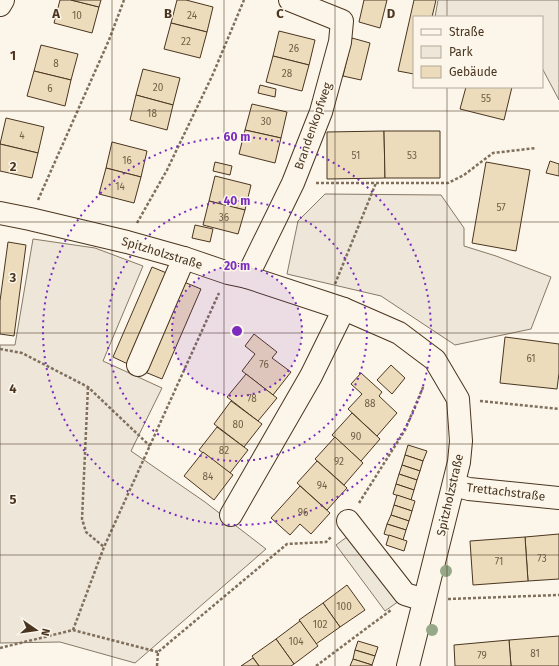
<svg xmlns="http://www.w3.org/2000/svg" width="559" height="666" font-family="'Fira Sans',sans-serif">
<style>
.green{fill:#ede6d9;stroke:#887966}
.parking{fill:#ede7d9;stroke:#887966}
.building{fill:#ecdcbc;stroke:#4a3520}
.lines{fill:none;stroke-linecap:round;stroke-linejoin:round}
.minor-casing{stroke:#4a3520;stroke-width:24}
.path{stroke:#7f6f5c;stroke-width:2.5;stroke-dasharray:3 2;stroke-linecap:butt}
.minor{stroke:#fbf6e9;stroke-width:22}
.tree{fill:#96a887}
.grid{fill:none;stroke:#4a3520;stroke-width:1;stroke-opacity:0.55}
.ring{fill:none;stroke:#7b2cbf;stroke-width:2;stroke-dasharray:2 4}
.labels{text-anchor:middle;stroke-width:3;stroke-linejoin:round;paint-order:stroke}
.number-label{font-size:10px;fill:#725f47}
.street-label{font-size:12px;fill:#4a3520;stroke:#fbf6e9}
.grid-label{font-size:13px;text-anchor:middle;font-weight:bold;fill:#4a3520;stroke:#fbf6e9;stroke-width:3;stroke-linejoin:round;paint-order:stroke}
.centre{fill:#7b2cbf;stroke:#fbf6e9;stroke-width:2}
.ring-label{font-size:12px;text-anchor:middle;font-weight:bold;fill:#7b2cbf;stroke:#fbf6e9;stroke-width:3;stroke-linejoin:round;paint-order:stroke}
</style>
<rect width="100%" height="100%" fill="#fbf6e9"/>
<g class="green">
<polygon points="438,0 559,0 559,100 542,68 542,17 435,17"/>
<polygon points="325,194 441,195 464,228 464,246 496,256 551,277 531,329 455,345 381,296 287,274 298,221"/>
<polygon points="33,239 95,248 143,266 103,361 162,388 131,451 205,502 266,549 135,663 60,642 0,643 0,345 15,345"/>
</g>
<polygon class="parking" points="351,534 399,601 385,611 336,545"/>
<g class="building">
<polygon points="60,0 71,0 99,7 92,33 54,23"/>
<polygon points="71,0 101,0 99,7"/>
<polygon points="177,0 186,0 213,7 207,32 171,23"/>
<polygon points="364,0 387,0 380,28 359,22"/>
<polygon points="414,0 436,0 432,17 414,17 414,74 398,71"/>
<polygon points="171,23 207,32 200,58 164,49"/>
<polygon points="279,31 315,40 309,65 273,56"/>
<polygon points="352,38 370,43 361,80 343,76"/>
<polygon points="41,45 78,54 71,80 34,71"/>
<polygon points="273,56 309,65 302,91 266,82"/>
<polygon points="143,69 180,78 173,105 136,95"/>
<polygon points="34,71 71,80 65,106 27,96"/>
<polygon points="260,85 276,89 275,97 258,93"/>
<polygon points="466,87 512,87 504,120 460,109"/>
<polygon points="136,95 173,105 167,130 130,120"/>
<polygon points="252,104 287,112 281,138 245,130"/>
<polygon points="6,118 44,127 38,153 0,144"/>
<polygon points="245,130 281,138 275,163 239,154"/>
<polygon points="384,131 385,178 327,179 327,132"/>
<polygon points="384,131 440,131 440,178 385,178"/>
<polygon points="112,142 147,151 141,177 106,168"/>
<polygon points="0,144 38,153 32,178 0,171"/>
<polygon points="550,161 559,164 559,176 546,173"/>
<polygon points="215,162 232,166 230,175 213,171"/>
<polygon points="486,162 530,170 516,251 472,243"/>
<polygon points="106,168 141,177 134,203 99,194"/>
<polygon points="215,176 251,185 245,210 209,201"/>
<polygon points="209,201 245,210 238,234 203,225"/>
<polygon points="195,225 213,229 210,242 192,238"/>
<polygon points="8,242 26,245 14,336 0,334 0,301"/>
<polygon points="152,267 169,274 130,365 113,357"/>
<polygon points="184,282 201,289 162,379 145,372"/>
<polygon points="254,334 277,352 272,358 291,372 273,395 242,371 255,354 245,346"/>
<polygon points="505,337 559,344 559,373 557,389 500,383"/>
<polygon points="391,365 405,378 392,394 377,380"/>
<polygon points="361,373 382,392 379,396 397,413 377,436 348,409 362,394 351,384"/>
<polygon points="246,374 277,398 258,421 227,397"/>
<polygon points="231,401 262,424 244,447 214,424"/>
<polygon points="352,413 380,439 361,461 332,435"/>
<polygon points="217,427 248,450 230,473 199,450"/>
<polygon points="335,437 363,463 344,485 315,459"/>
<polygon points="408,445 427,451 423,461 405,455"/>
<polygon points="203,452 233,475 214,500 184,476"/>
<polygon points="405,455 423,461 420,471 402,465"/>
<polygon points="317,461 347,488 327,510 297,483"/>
<polygon points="402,465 420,471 417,480 399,474"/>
<polygon points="399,474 417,480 414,490 396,484"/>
<polygon points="396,484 414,490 411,500 393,494"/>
<polygon points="300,486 330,513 311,534 300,524 290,535 271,518"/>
<polygon points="397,495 415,501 412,511 394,505"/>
<polygon points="394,505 412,511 409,521 391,515"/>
<polygon points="391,515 409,521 406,530 387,524"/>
<polygon points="387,524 406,530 403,540 384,534"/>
<polygon points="559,534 559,579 528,581 525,537"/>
<polygon points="389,535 407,541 404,551 386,545"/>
<polygon points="525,537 528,581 473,585 470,541"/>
<polygon points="347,585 365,610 340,627 323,603"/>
<polygon points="323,603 340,627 316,644 299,620"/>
<polygon points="300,621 318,646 294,664 276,639"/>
<polygon points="559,636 559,666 511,666 509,640"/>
<polygon points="276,639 294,664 291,666 259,666 252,656"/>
<polygon points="509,640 511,666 455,666 454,645"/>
<polygon points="358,641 378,647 375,656 355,650"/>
<polygon points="355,650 375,656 372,665 353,659"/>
<polygon points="253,658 259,666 241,666"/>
<polygon points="353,659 372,665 372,666 350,666"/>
</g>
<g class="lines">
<defs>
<g id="minor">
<polyline points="0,5 3,0"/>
<polyline points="0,213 30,219 127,242 184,258 228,273 247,277 344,309 399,333 435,360 458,399 461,441 459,462 408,666"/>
<polyline points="247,277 293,183 321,112 340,42 342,21 290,0"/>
<polyline points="138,365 184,258"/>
<polyline points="454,485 469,489 559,498"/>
<polyline points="231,515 311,376 344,309"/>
<polyline points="348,521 405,594 424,600"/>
</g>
</defs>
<use href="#minor" class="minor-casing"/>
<g class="path">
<polyline points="316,183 448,183 464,175 493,153 536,148"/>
<polyline points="38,200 109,40 124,0"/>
<polyline points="137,223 167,170 213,74 244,0"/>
<polyline points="335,284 376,183"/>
<polyline points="0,349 22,353 88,387 150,446"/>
<polyline points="88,387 82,519 86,532 104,547"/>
<polyline points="480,401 559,409"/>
<polyline points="359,503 405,430 424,385"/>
<polyline points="448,599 559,595"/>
<polyline points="73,630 104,547 219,293"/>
<polyline points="0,648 73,630 158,652"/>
<polyline points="157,666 158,652 287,544 326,542 332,536"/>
<polyline points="316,666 391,610"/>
</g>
<use href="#minor" class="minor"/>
</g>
<g class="tree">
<circle cx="446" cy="571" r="6"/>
<circle cx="432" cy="630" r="6"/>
</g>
<path class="grid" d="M112 0V666M224 0V666M335 0V666M447 0V17M447 87V666M0 111H559M0 222H559M0 333H559M0 444H559M0 555H559"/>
<circle cx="237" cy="331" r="65" fill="#7b2cbf" fill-opacity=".12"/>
<g class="ring">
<circle cx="237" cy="331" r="65"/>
<circle cx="237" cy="331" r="130"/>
<circle cx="237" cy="331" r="194"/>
</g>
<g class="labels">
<g class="number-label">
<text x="77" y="19">10</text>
<text x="192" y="19">24</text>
<text x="186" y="45">22</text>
<text x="294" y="52">26</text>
<text x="56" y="67">8</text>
<text x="287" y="77">28</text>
<text x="158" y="91">20</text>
<text x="50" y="92">6</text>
<text x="486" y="102">55</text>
<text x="152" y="117">18</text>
<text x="266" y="125">30</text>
<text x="22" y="139">4</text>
<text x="356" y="159">51</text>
<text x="412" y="159">53</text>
<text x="127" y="164">16</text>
<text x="120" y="190">14</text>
<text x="501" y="211">57</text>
<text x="224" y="221">36</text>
<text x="531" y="362">61</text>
<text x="264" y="368">76</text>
<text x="252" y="402">78</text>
<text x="370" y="407">88</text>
<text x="238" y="428">80</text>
<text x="356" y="440">90</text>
<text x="224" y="454">82</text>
<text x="339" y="465">92</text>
<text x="208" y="480">84</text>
<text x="322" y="489">94</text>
<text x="303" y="516">96</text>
<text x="542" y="562">73</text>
<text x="499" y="565">71</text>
<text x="344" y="610">100</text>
<text x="320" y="628">102</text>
<text x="296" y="645">104</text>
<text x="535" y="657">81</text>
<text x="482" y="659">79</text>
</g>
<g class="street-label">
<text transform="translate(313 126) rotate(-71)" y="4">Brandenkopfweg</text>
<text transform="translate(162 253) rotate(17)" y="4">Spitzholzstraße</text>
<text transform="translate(506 492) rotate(7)" y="4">Trettachstraße</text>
<text transform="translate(450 495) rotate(-77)" y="4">Spitzholzstraße</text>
</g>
</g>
<g class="grid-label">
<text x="56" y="18">A</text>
<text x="168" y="18">B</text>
<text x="280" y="18">C</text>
<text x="391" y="18">D</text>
<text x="13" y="60">1</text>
<text x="13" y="171">2</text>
<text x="13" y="282">3</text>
<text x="13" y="393">4</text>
<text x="13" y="504">5</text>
</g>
<circle cx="237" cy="331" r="6" class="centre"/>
<g class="ring-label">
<text x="237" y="141">60 m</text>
<text x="237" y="205">40 m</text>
<text x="237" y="270">20 m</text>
</g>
<rect x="413" y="16" width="130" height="72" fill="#fbf6e9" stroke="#b4a999"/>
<rect x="421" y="29" width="20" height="6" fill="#fbf6e9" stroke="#b4a999"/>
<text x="449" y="36" font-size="12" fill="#4a3520">Straße</text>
<rect x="421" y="46" width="20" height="12" fill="#ede6d9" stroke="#b4a999"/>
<text x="449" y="56" font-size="12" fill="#4a3520">Park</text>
<rect x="421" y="66" width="20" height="12" fill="#ecdcbc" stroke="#b4a999"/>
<text x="449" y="76" font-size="12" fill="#4a3520">Gebäude</text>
<g transform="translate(36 630) rotate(103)" stroke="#fbf6e9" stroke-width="3" paint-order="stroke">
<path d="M0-3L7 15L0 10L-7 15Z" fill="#4a3520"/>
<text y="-6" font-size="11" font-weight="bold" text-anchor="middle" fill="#4a3520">N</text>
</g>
</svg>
